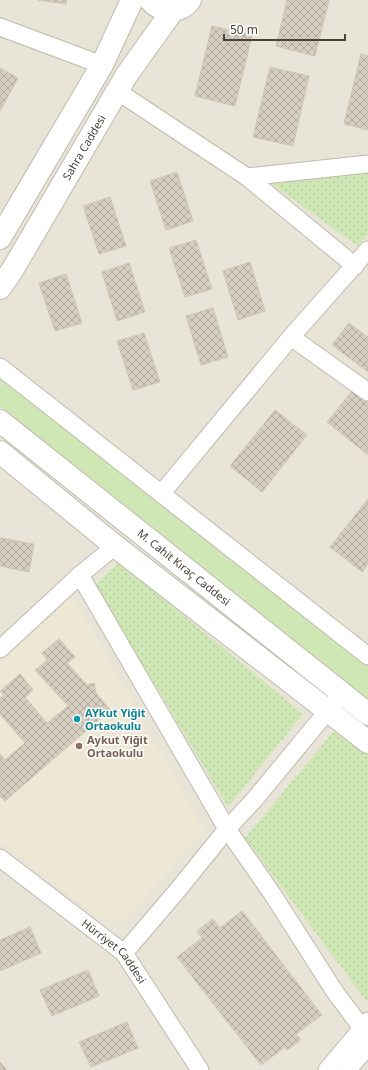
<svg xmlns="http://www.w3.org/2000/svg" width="368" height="1070" font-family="'Noto Sans',sans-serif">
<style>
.residential{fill:#e8e4d8}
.education{fill:#ede7d4}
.grass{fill:#cfe7b4}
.park{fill:url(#park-dots)}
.building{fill:url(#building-cross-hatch);stroke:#d1c6b3}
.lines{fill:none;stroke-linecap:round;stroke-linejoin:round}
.minor-casing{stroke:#c0baad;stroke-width:19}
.tertiary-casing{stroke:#c0baad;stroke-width:24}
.minor{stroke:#fff;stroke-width:17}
.tertiary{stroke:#fff;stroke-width:22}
.culture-dot{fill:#0f9aa8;stroke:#fff;stroke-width:1.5}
.education-dot{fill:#8d6e63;stroke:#fff;stroke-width:1.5}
.labels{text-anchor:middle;stroke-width:3;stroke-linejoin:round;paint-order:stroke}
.street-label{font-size:11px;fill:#484238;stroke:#fff}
.culture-label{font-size:11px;font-weight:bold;fill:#0d838f;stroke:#fff;text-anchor:start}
.education-label{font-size:11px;font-weight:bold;fill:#785e54;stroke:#fff;text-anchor:start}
</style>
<defs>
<pattern id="park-dots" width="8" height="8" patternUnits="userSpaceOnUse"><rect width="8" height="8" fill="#cfe7b4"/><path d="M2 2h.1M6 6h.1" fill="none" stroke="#b3c79c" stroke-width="1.8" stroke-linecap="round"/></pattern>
<pattern id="building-cross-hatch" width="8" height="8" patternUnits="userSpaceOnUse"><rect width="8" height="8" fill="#d6cec0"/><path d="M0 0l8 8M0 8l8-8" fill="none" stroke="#b0a99d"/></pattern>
</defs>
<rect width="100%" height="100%" fill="#f5f2ea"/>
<rect class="residential" x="0" y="0" width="368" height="1070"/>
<polygon class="education" points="73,596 204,830 127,918 101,920 0,841 0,663"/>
<polygon class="grass" points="0,373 368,663 368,700 173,544 5,411 0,405"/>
<g class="park">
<polygon points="368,173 368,234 358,246 269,182"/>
<polygon points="119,562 303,714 228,807 95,585"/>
<polygon points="338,726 368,754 368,1003 245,838"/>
</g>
<g class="building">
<polygon points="38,0 67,0 66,4"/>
<polygon points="287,0 329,0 315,56 276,46"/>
<polygon points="212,26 252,35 235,106 195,96"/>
<polygon points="361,54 368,56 368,130 344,124"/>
<polygon points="270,67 309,76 293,146 253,137"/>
<polygon points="0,68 18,78 0,111"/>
<polygon points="177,172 193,221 166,230 150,181"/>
<polygon points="110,197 126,246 99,254 83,206"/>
<polygon points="196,240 212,289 185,297 169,248"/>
<polygon points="250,262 265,311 238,320 223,271"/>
<polygon points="129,263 145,312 117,321 102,272"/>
<polygon points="66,274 82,323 55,331 39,283"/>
<polygon points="213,308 228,357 201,365 186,316"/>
<polygon points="349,323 368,337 368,372 332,345"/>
<polygon points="144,333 160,382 133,390 117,341"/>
<polygon points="353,390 368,402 368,455 327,422"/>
<polygon points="275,410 307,435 262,492 230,466"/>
<polygon points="368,499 368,564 362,572 330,547"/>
<polygon points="0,538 34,544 29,572 0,566"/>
<polygon points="59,639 75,657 67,663 87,685 94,683 96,693 110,710 5,801 0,796 0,754 5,760 25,743 0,714 0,698 4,695 0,691 20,674 33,690 25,697 47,723 68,706 35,670 47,660 42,653"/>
<polygon points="242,911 322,1015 296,1034 301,1040 287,1050 285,1047 261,1065 177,957 202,938 197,931 213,919 220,928"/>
<polygon points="30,927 41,953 0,971 0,940"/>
<polygon points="88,970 99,996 52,1016 40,990"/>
<polygon points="127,1022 138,1048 91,1067 79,1042"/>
<polygon points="0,1062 7,1070 0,1070"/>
</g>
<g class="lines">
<defs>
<g id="minor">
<polyline points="0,27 102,65"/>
<polyline points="117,91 247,177 368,164"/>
<polyline points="247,177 355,266"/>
<polyline points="368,250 291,337 368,392"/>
<polyline points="0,367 368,656"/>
<polyline points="161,494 291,337"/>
<polyline points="115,546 80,575 227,829 271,892 335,992 368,1036"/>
<polyline points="0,649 80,575"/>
<path id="s1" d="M0 858 124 953 200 1070"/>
<polyline points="124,953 177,891 227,829 254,800 335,702"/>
<polyline points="327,1070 368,1021"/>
<polyline points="347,1070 368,1047"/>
</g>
<g id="tertiary">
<path d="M150 0C160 12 180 14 190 0"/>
<polyline points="0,238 102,65 132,0"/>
<path id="s2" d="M0 288 13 269 126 76 173 10"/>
<path id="s3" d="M0 421 368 714"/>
<polyline points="0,452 115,546 368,742"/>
</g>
</defs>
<use href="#minor" class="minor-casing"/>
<use href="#tertiary" class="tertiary-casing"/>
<use href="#minor" class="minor"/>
<use href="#tertiary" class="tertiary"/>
</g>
<circle class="culture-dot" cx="77" cy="719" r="4"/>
<circle class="education-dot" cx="79" cy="746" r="4"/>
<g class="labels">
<g class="street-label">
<text dy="4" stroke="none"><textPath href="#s2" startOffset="164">Sahra Caddesi</textPath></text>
<text dy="4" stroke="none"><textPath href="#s3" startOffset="235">M. Cahit Kıraç Caddesi</textPath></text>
<text dy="4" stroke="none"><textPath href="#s1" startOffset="148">Hürriyet Caddesi</textPath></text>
</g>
<g class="culture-label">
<text x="85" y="717">AYkut Yiğit<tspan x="85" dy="13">Ortaokulu</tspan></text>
</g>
<g class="education-label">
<text x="87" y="744">Aykut Yiğit<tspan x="87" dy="13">Ortaokulu</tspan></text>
</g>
</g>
<path d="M224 34v6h121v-6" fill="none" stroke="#484238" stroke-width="2"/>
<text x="230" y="34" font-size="12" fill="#484238" stroke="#ffffff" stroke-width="3" paint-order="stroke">50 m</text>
</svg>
